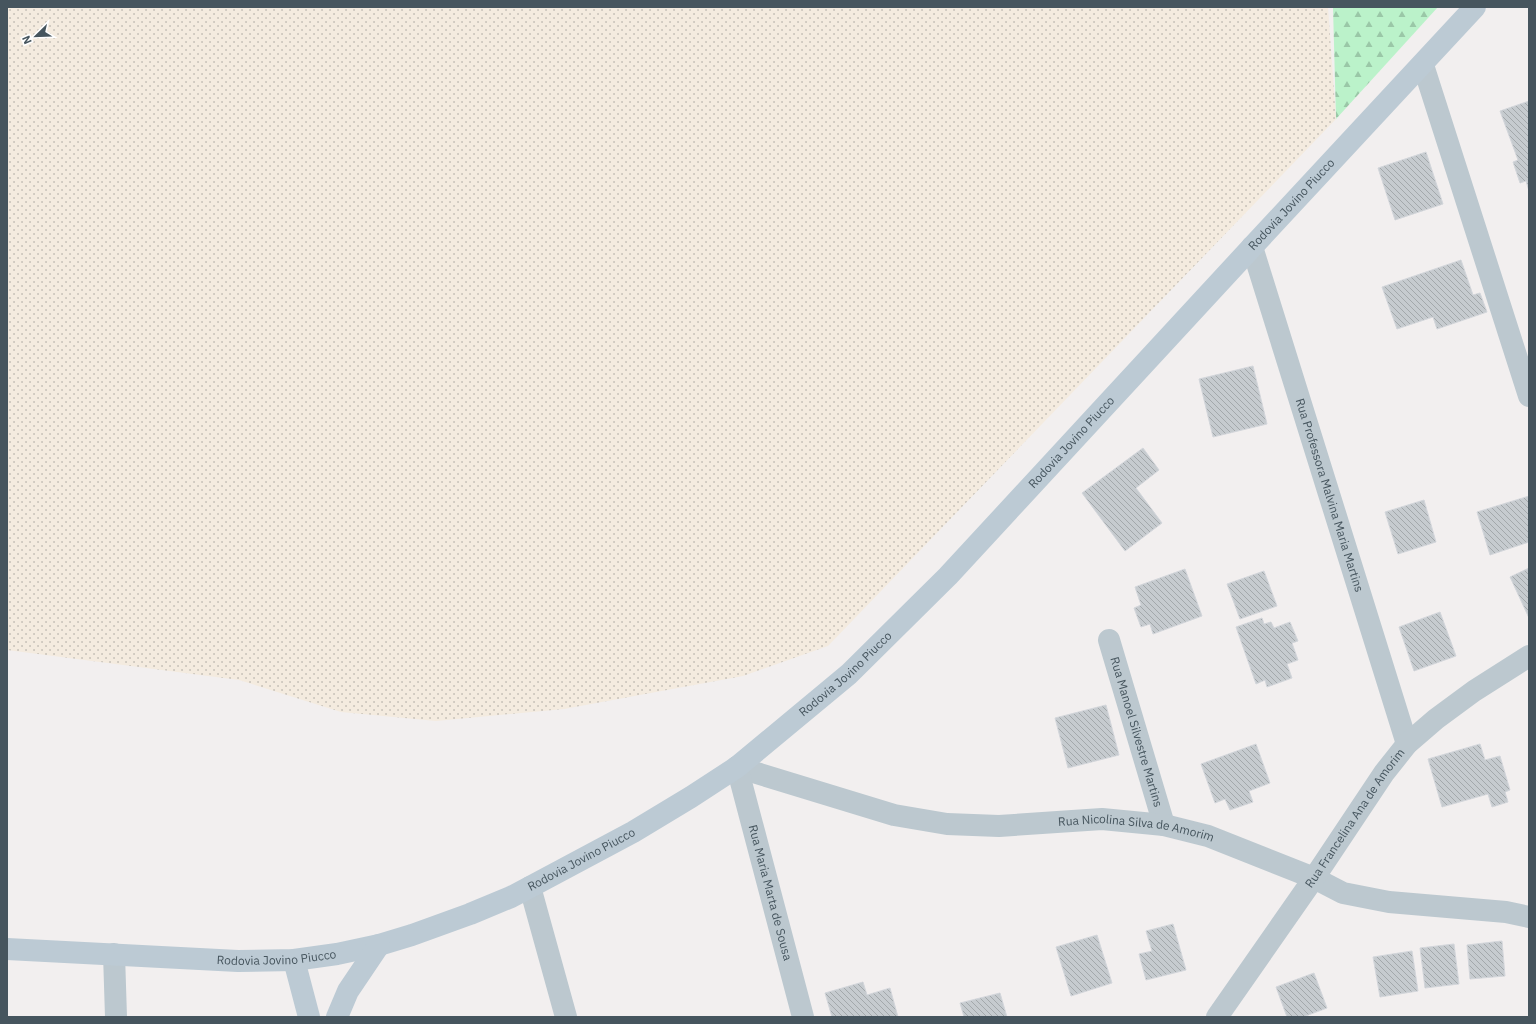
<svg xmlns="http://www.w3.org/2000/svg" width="1536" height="1024" font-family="'IBM Plex Sans',sans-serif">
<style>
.forest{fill:url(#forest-firs)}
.sand{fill:url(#sand-dots)}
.building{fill:url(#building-back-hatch);stroke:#d3d6db}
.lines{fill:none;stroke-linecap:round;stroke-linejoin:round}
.street{stroke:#bcc8cf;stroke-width:22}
.secondary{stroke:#bccad4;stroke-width:22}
.labels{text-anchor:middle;stroke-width:3;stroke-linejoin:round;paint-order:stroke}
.street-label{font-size:12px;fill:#46555e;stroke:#fff}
</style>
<defs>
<pattern id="forest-firs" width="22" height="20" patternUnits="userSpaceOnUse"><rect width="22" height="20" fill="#bbf2ca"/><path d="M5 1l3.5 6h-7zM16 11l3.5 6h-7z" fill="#9ac7a7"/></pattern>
<pattern id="sand-dots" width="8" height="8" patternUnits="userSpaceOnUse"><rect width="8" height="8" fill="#f4ebdf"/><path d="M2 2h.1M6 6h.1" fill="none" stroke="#c7c1b8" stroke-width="1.8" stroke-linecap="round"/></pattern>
<pattern id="building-back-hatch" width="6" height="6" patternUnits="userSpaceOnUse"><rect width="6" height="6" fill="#c6cbcf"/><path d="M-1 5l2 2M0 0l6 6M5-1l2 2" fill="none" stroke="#a3a8ab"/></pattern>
</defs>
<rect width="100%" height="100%" fill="#f2efef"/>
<polygon class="forest" points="1333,7 1438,7 1336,119"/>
<polygon class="sand" points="7,7 1328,7 1336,119 828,646 743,676 564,709 436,721 341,712 239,680 7,650"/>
<g class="building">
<polygon points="1529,101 1529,191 1526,181 1520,183 1513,162 1518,160 1500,111"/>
<polygon points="1426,152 1443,204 1395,220 1378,168"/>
<polygon points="1461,260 1473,295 1480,293 1487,312 1437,329 1433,317 1397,329 1382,287"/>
<polygon points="1253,366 1267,424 1213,437 1199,379"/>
<polygon points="1143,448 1159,470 1136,488 1162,523 1125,551 1082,493"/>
<polygon points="1529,496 1529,542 1490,555 1477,512"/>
<polygon points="1424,500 1436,542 1398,554 1385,512"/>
<polygon points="1529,568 1529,618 1510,577"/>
<polygon points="1185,569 1202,616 1153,634 1150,624 1141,627 1134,608 1141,605 1135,587"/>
<polygon points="1264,571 1277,606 1240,619 1227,584"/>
<polygon points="1440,612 1456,656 1414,671 1399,627"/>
<polygon points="1262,618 1264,624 1271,622 1274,628 1290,622 1298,641 1292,643 1298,660 1287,664 1292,678 1267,687 1265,680 1256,684 1236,627"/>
<polygon points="1106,705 1119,755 1068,768 1055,718"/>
<polygon points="1256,744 1270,783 1249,791 1253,802 1230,810 1225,799 1215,803 1201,764"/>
<polygon points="1480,744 1485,760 1500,756 1510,790 1505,792 1508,802 1492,807 1488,794 1442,807 1428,759"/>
<polygon points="1173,924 1186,970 1146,980 1139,954 1152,951 1146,931"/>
<polygon points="1097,935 1112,983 1071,996 1056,947"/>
<polygon points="1502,941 1505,976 1470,979 1467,945"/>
<polygon points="1454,944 1459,984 1425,988 1420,948"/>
<polygon points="1412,951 1418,991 1380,997 1373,957"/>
<polygon points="1314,973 1327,1008 1303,1017 1287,1017 1276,987"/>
<polygon points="863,982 867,995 890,988 898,1017 832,1017 825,993"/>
<polygon points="1000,993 1007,1017 964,1017 960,1003"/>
</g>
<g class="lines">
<g class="street">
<polyline points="1423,65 1529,396"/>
<path id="s1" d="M1252 247 1407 744"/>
<path id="s2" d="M1109 640 1164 825"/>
<path id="s3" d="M737 767 894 815 947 824 999 826 1102 819 1164 825 1208 836 1314 878 1343 893 1389 902 1506 912 1529 917"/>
<path id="s4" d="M737 767 803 1017"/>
<polyline points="530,887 566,1017"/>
<polyline points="114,954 116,1017"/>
<path id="s5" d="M1217 1017 1314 878 1384 773 1407 744 1436 719 1474 691 1529 656"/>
</g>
<g class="secondary">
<path id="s6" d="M7 949 238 961 294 960 337 954 379 945 412 935 470 914 511 897 530 887 633 832 691 797 737 767 849 674 948 576 1252 247 1475 7"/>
<polyline points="294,960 309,1017"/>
<polyline points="337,1017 348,991 379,945"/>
</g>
</g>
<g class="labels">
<g class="street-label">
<text dy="4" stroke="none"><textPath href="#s6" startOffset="1566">Rodovia Jovino Piucco</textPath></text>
<text dy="4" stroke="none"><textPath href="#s6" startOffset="1242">Rodovia Jovino Piucco</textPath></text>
<text dy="4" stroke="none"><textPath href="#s1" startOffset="260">Rua Professora Malvina Maria Martins</textPath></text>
<text dy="4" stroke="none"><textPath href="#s6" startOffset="918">Rodovia Jovino Piucco</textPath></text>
<text dy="4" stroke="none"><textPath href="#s2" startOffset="96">Rua Manoel Silvestre Martins</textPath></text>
<text dy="4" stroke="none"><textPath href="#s5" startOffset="242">Rua Francelina Ana de Amorim</textPath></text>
<text dy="4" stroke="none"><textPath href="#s3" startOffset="408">Rua Nicolina Silva de Amorim</textPath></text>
<text dy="4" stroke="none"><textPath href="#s6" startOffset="594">Rodovia Jovino Piucco</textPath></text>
<text dy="4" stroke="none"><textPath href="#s4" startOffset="130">Rua Maria Marta de Sousa</textPath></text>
<text dy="4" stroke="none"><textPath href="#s6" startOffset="270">Rodovia Jovino Piucco</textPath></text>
</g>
</g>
<rect width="1536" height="1024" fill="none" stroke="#46555e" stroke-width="16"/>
<g transform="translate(36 36) rotate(247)" stroke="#ffffff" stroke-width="3" paint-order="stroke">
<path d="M0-3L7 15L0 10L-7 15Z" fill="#46555e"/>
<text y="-6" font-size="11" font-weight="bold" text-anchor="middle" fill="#46555e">N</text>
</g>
</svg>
